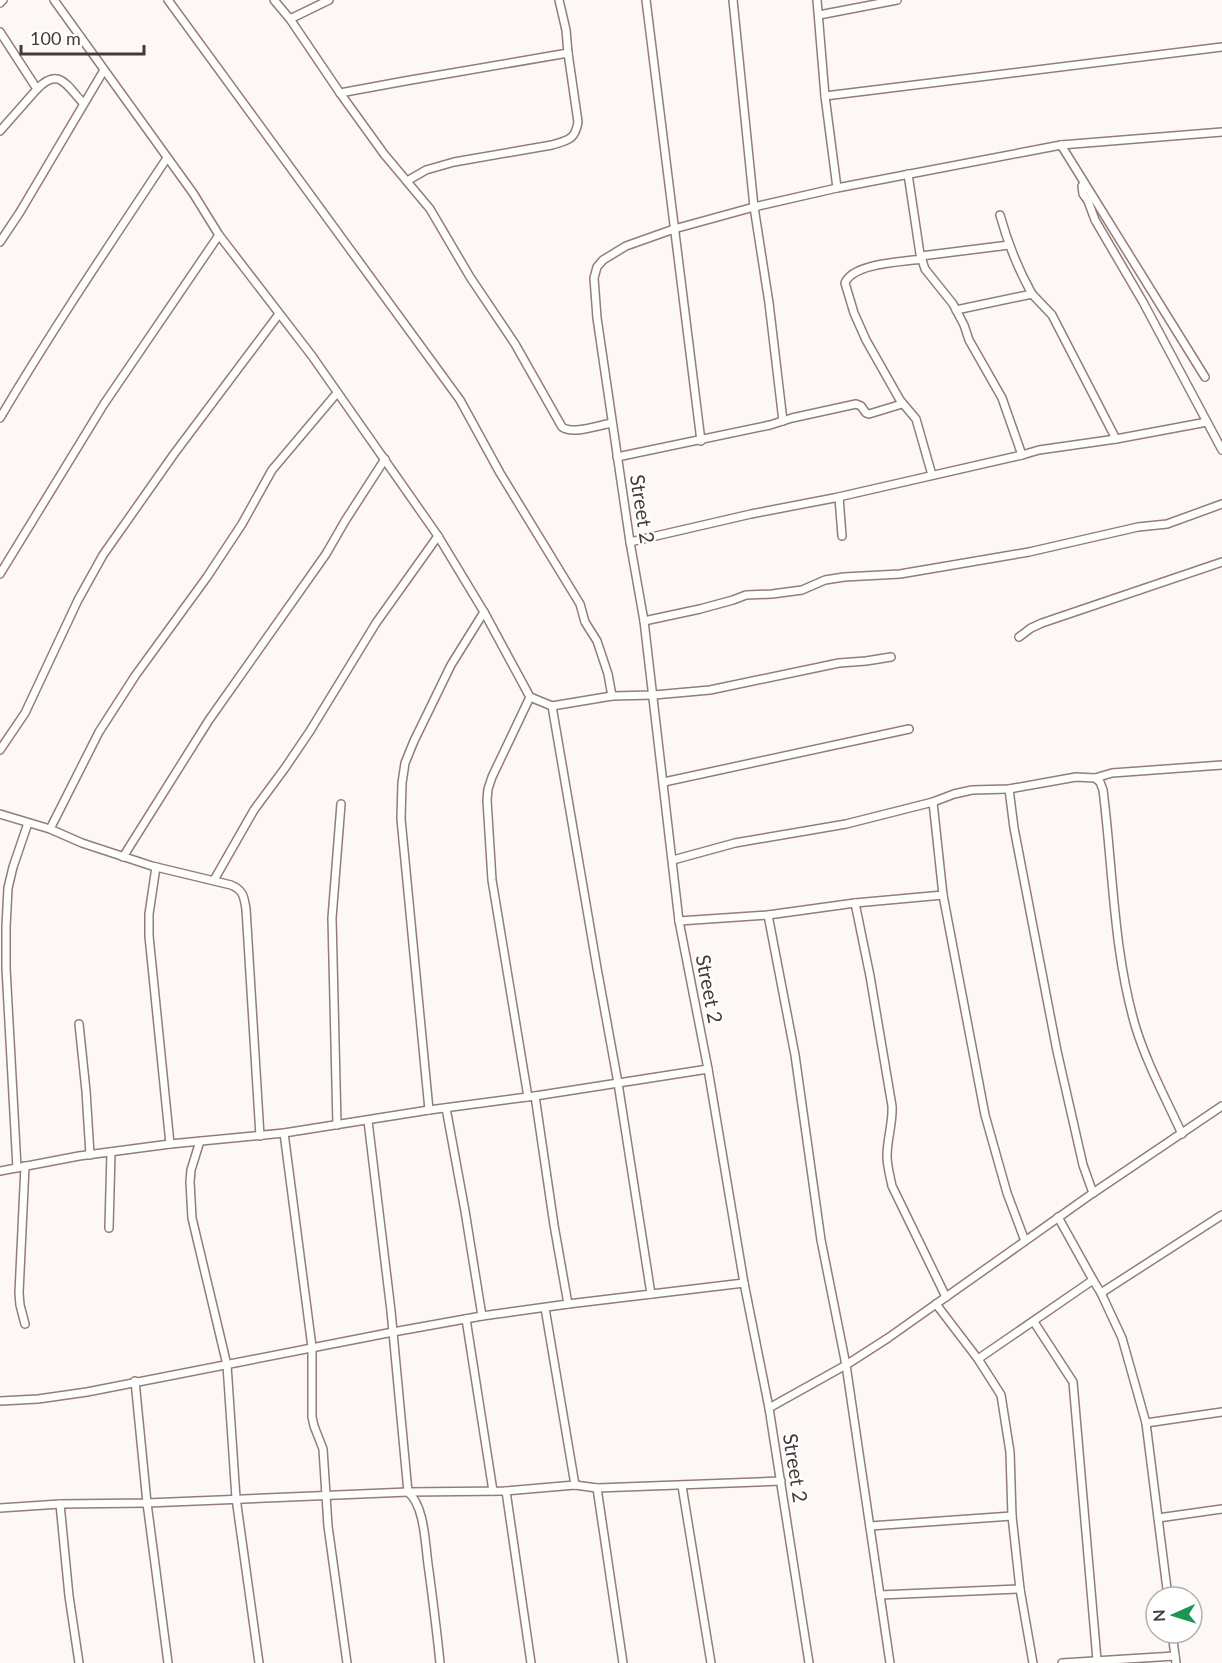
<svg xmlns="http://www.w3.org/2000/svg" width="1222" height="1663" font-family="Lato,sans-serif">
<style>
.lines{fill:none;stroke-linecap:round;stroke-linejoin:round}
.street-casing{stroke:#937d75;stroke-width:10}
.street{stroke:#fff;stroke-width:7}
.labels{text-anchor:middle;stroke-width:4.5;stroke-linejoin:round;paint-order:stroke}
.street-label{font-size:20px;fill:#443a37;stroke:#fff}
</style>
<rect width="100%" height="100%" fill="#fdf8f6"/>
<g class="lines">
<defs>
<g id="street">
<polyline points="54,0 193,193 219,235 312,356 438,536 484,612 530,697 492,777 488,789 487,800 492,880 528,1097"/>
<polyline points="168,0 460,400 500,473 580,604 585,622 597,641 608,674 612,696"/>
<path d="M274 0 290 19 340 93 384 154 430 209 470 277 515 344 562 427C573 435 599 425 612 423"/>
<polyline points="646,0 701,441"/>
<polyline points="733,0 754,207 769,303 783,421"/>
<polyline points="817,0 825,96 837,188"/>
<polyline points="0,3 3,0"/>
<polyline points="819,15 897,0"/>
<polyline points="290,19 329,0"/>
<polyline points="0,32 37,89 0,131"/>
<path d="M37 89C59 66 67 86 83 103"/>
<polyline points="340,93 405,81 568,53 566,30 559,0"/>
<polyline points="825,96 1222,47"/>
<polyline points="1061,145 1205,377"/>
<path d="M407 181 426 170 454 162 552 145C568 140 575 140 578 122L568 53"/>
<polyline points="1084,183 1082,186 1083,194 1088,201 1095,220 1143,302 1222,450"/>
<path d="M1000 215C1008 244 1018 269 1032 294"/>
<polyline points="0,242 20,212 104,70"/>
<polyline points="921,256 1009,245"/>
<path d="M922 259C902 262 853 263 845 283L854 313 866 340 900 400 916 419 932 475"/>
<polyline points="956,310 1032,294 1052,315 1116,439"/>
<path d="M0 418C52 330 110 244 167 158"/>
<polyline points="1022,455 1039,450 1116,439 1207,422"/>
<polyline points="617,457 770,425 792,418 856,404 861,406 866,413 869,414 902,404"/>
<polyline points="839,497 842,536"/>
<polyline points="630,542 751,514 834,498 1022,455 1002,398 969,340 964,325 953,304 925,269 920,254 908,174"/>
<polyline points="0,574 104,404 219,235"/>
<polyline points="644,621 700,609 733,600 746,595 772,594 802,590 825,580 844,577 900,574 1029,552 1138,527 1167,524 1222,504"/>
<polyline points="1019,637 1031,628 1042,623 1222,562"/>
<polyline points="530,697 552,706 612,696 654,695 710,690 839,663 866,661 891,657"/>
<polyline points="552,706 597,968 618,1083 651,1294"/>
<polyline points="0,750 25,713 78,600 103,555 174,454 279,314"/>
<polyline points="1095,778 1112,773 1222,765"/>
<polyline points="664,782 909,729"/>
<polyline points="1009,789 1014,828 1057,1051 1083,1165 1093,1193"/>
<polyline points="933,802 943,895 985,1115 1007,1193 1025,1241"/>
<path d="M0 814 50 829 82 843 152 866 231 885C243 890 244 896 246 909L260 1136"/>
<polyline points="50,829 99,732 135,676 207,577 242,524 272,470 337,393"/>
<polyline points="123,857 209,720 326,554 345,521 385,459"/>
<path d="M673 860 735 843 846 824 933 802 954 794 972 790 1009 789 1076 777 1095 778 1100 782 1103 790C1113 868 1113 949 1135 1025 1146 1062 1166 1099 1182 1134"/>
<polyline points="156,867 149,914 149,936 170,1144"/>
<polyline points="214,880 254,810 285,768 310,731 376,623 438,536"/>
<path d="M855 903 870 976 892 1106C893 1123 887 1139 887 1156 887 1166 890 1176 892 1186L946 1297"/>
<polyline points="768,915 795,1055 821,1240 846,1365 890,1663"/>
<polyline points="679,921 768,915 855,903 943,895"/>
<polyline points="79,1024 86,1091 90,1155"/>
<polyline points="535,1096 554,1225 568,1304"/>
<polyline points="446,1108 465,1211 482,1316"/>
<polyline points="429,1110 401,819 402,783 405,763 414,741 451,665 484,612"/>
<path d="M368 1121 391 1311 408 1492C426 1507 425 1549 429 1571 433 1602 437 1632 440 1663"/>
<polyline points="337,1125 332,918 341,804"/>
<polyline points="284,1133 312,1347 312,1417 314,1426 323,1449 328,1526 347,1663"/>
<polyline points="200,1141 191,1170 190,1182 192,1218 227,1365 236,1498 259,1663"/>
<polyline points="17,1168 6,968 6,927 8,888 13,867 28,823"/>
<polyline points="0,1171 79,1156 170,1144 284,1133 429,1110 535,1096 708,1069"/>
<polyline points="1058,1217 1093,1280"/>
<polyline points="109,1228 111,1152"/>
<polyline points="936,1304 978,1359 1001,1395 1010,1452 1012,1516 1020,1589 1033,1663"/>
<polyline points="545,1308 575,1485"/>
<polyline points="466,1319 493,1491"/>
<polyline points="1034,1322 1073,1382 1097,1660"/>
<polyline points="25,1324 20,1305 19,1293 25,1166"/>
<polyline points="978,1359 1093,1280 1101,1293"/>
<polyline points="135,1381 147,1503 168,1663"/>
<polyline points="0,1401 38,1399 87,1392 393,1332 482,1316 568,1304 744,1283"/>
<polyline points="769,1408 846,1365 888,1338 1093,1193 1222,1106"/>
<polyline points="1146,1423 1222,1412"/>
<polyline points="682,1486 711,1663"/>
<polyline points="597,1488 623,1663"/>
<polyline points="506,1491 531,1663"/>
<polyline points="60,1504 69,1596 79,1663"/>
<polyline points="0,1508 60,1504 147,1503 408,1492 506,1491 575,1485 597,1488 781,1481"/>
<polyline points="1158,1518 1222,1509"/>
<polyline points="870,1526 1012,1516"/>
<polyline points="880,1595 1020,1589"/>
<polyline points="1168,1597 1146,1423 1122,1338 1101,1293 1222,1215"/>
<polyline points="1172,1633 1176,1663"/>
<polyline points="809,1663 769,1408 744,1283 708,1069 679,921 644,621 630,542 597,318 594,278 597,267 603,260 626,246 674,229 754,207 837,188 1061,145 1222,132"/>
<polyline points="1062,1663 1175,1656"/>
</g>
</defs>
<use href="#street" class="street-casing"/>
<use href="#street" class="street"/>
</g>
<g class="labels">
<g class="street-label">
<text transform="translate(642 509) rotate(81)" y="7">Street 2</text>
<text transform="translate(709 989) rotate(79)" y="7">Street 2</text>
<text transform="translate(795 1468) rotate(81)" y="7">Street 2</text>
</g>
</g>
<g transform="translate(1174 1615) rotate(267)"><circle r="28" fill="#ffffff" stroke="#b4b0af" stroke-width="1.5"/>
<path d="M0-4.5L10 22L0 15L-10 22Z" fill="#1d9652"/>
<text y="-9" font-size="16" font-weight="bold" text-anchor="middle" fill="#443a37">N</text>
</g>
<path d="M21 45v9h123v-9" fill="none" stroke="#443a37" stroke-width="3"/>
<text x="30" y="45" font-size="18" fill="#443a37" stroke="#ffffff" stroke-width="4.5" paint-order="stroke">100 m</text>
</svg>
